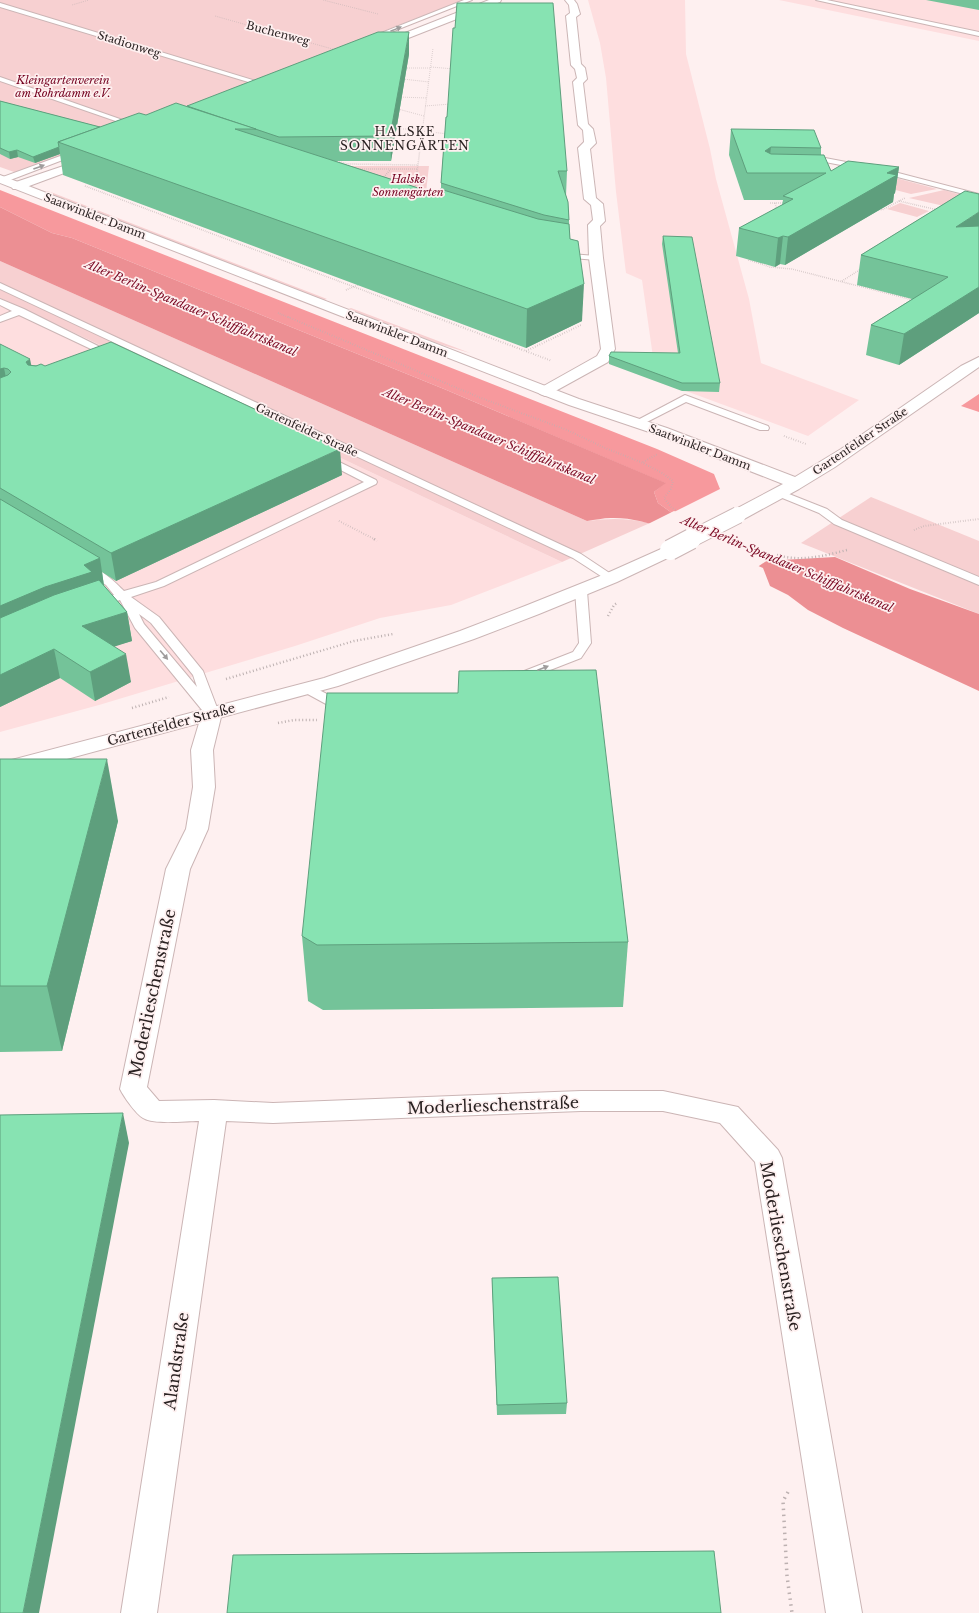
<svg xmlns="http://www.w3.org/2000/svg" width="979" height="1613" font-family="'Libre Baskerville',serif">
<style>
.built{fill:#fededf}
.green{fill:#f7d0d1}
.forest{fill:#f7999d}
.water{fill:#ec8f93}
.pier{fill:#fef0f0}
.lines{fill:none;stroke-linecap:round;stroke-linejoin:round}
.lane-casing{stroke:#cbb5b5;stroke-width:2}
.street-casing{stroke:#cbb5b5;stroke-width:2}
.secondary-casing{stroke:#cbb5b5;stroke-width:2}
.path-far4{stroke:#bdb1b1;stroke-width:1;stroke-dasharray:0.5 1.5;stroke-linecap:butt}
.path-far3{stroke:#bdb1b1;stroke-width:1.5;stroke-dasharray:0.5 1.5;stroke-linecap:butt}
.path-far2{stroke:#bdb1b1;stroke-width:2;stroke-dasharray:0.5 2;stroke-linecap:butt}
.path-far1{stroke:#bdb1b1;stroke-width:2.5;stroke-dasharray:1 2.5;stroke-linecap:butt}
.path{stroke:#bdb1b1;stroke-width:3.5;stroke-dasharray:1.5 4.5;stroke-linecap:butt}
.lane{fill:#fff;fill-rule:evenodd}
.street{fill:#fff;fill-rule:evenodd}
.secondary{fill:#fff;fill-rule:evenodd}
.secondary-bridge-far1-casing{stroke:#cbb5b5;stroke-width:18;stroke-linecap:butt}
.secondary-bridge-casing{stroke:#cbb5b5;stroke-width:22;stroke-linecap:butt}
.secondary-bridge-far1{stroke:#fff;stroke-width:16}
.secondary-bridge{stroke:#fff;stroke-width:20}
.wall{fill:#74c399}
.shaded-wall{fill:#5e9f7d}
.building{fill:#87e3b2;stroke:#5e9f7d}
.oneway{fill:#9f9c9c}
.labels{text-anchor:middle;stroke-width:3.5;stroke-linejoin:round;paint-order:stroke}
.far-street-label{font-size:11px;fill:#2a2222;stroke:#fef0f0}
.far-park-label{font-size:11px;font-style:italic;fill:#74001f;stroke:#fef0f0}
.far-neighbourhood-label{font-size:12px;letter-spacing:1px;fill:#2a2222;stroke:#fef0f0}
.far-water-label{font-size:12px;font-style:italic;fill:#7c0a24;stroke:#fef0f0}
.street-label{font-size:13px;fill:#2a2222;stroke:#fef0f0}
.near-street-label{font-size:16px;fill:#2a2222;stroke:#fef0f0}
</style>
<rect width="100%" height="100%" fill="#fef0f0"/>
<g class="built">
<polygon points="588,0 685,0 686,54 710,149 716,179 749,299 761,363 859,400 808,436 637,373 653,357 642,280 626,273 616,192 606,78 600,43"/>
<polygon points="779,0 979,0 979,41"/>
<polygon points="0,298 562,562 451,605 380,618 295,646 99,705 0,732"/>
</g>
<g class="green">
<polygon points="0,0 464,0 17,173 0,167"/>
<polygon points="348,166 429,166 424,210"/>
<polygon points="896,178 937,189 911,194 880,186"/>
<polygon points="944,190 979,200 979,214 909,198"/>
<polygon points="48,191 327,299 324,300 46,192"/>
<polygon points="900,203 929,211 917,217 887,209"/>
<path d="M0 261 587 521C610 518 627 518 650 523L562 562 0 298Z"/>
<polygon points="351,308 470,353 439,344 348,309"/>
<polygon points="871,497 979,541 979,614 801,543"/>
</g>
<g class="forest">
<polygon points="0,190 657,449 714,474 720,489 672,513 658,503 654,492 665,483 444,389 72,238 52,233 0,207"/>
<polygon points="979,394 979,412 961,406"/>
</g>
<path class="water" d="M0 207 52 233 72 238 444 389 666 483 654 492 658 503 672 513 781 560 835 557 910 589 979 614V691L843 628 808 610 788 595 770 586 763 568 726 552H717C683 537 649 517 611 518 603 518 595 520 587 521L0 261Z"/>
<polygon class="pier" points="674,511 775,555 756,568 725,554 716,554 648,524"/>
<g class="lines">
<defs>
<g id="lane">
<polygon points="464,0 472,0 371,40 366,39"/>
<polygon points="816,0 827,0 979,32 979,36"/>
<polygon points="0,3 259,82 260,83 255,84 0,7"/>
<polygon points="0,77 137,125 138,126 133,127 0,81"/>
<polygon points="74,151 77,151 81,153 5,182 0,182 0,178"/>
<polygon points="820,157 883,169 979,194 979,198 882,173 820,161"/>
<polygon points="558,253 596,256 600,258 596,260 561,257 558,257 557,255"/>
<polygon points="0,283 581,554 617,578 615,580 607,580 573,558 0,289"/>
<polygon points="0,299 24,309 118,356 113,359 110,358 19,315 0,322 0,316 12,311 0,305"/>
<polygon points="685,395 768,426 769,428 768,430 760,430 686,402 641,425 633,425 632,423"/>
<path d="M325 455 376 480 377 482 376 484 164 586 131 597 159 617 203 671 219 713 217 716H207L205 710H202L135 628 120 600 97 608 93 607 91 604 93 601 114 595 106 585 82 569 84 567C96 563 116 583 124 591L156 582 364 482 321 460 320 458ZM139 614 151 623 193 675 197 687 144 624Z"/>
<polygon points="779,490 827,509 842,520 979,577 979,585 834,524 819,513 775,495 774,493"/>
<polygon points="581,587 585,589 587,591 591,643 581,658 522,681 514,681 512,678 514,675 573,652 579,643 575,591 577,589"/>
<polygon points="309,685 347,704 348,707 347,710 337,710 304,692 303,689 304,686"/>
</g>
<g id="street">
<polygon points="489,0 501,0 500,2 383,48 377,48 375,46 377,44"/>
<polygon points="565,0 574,0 577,4 580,14 576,17 581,64 585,68 587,79 583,83 588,124 593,129 596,143 590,149 596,198 603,204 605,221 600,226 603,258 615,349 608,362 550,394 545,396 540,394 537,391 540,388 597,356 601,349 589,258 588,225 593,220 591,205 584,199 578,148 584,142 583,130 578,125 573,82 577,78 575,69 571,65 566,16 570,13 569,5"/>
<polygon points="90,157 94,158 96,160 94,162 21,189 13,189 11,186 13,183"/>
<path d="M212 707 219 709 222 713 213 750 215 787 208 829 190 869 147 1087 159 1101 214 1100 273 1103 581 1091H663L738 1107 778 1150 782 1158 862 1613H826L755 1162 720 1123 663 1111H581L273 1123 226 1121 157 1613H121L199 1121C186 1121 154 1125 143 1118 136 1114 124 1097 120 1089L166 869 186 829 193 787 191 750 202 713 205 709Z"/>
</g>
<g id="secondary">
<polygon points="0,175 579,399 667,428 795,477 841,449 961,366 979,357 979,367 835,467 799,489 744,519 738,520 732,519 729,515 732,511 783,484 655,434 569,405 0,183"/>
<polygon points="670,545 676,546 679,550 676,554 617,582 539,614 474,639 338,686 0,777 0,763 324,678 460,631 525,606 605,574"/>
</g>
</defs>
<use href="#lane" class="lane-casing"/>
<use href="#street" class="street-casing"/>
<use href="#secondary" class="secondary-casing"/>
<g class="path-far4">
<polyline points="323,0 378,14"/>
<polyline points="72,5 89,0"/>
<polyline points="215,16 336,50"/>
<polyline points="431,67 454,69"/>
<polyline points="405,68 430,68"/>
<polyline points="403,79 429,82"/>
<polyline points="399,97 427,98"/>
<polyline points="425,106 451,104"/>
<polyline points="398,109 424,116"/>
<polyline points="393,129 423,129"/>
<polyline points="422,131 448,134"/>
<polyline points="421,141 433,48"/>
</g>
<g class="path-far3">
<polyline points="391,142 421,146"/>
<polyline points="335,161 348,164 418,165"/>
<polyline points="358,169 418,169"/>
<polyline points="384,177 390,170"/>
<polyline points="85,186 437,318"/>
<polyline points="415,190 421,140"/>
<polyline points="899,201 938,210"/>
<polyline points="770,203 784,203"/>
<polyline points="775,203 777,210"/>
<polyline points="877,209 882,210 905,198"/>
<polyline points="748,258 749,260 770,267 792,269 913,300"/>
<polyline points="842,281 861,269"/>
<polyline points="346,290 360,284"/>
<polyline points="278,313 290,318"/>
</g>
<g class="path-far2">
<polyline points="288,317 481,398 567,430 605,448 643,463 662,473 673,481 671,489 664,498 672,508 676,510"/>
<polyline points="435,317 552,361"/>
<polyline points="526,351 581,325"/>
<polyline points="784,436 806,444"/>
<polyline points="643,462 658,454"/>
<polyline points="339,521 376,540"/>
<polyline points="914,530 924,526 979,519"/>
</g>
<g class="path-far1">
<polyline points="374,539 377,541"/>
<path d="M777 555C800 562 824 556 847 550"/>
<polyline points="608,616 614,605 617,603"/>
<polyline points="226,679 354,641 393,634"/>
<polyline points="132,708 169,697"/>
<polyline points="278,723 294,720 317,720"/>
</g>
<polyline class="path" points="788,1492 783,1501 787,1576 792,1613"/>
<use href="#lane" class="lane"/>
<use href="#street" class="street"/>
<use href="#secondary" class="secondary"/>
<defs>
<polyline id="secondary-bridge-far1" points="689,540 738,515"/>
<polyline id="secondary-bridge" points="670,550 691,539"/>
</defs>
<use href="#secondary-bridge-far1" class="secondary-bridge-far1-casing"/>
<use href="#secondary-bridge" class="secondary-bridge-casing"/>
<use href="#secondary-bridge-far1" class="secondary-bridge-far1"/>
<use href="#secondary-bridge" class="secondary-bridge"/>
</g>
<g class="wall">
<polygon points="926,0 979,0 979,10"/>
<polygon points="409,54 391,161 335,161 440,195 441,189 441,183 446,117 567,171 566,196 568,202 570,239 582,321 526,348 63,175 60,154 35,163 18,157 10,159 0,154 0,101 100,127 146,115 187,106"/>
<polygon points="731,129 821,148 821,155 831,171 899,167 895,193 894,194 893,202 785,265 780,264 775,267 736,256 739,228 782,205 783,200 744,200 729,155"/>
<polygon points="965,191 979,313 899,365 866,355 871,325 912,299 857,285 861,255"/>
<polygon points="663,236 720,383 719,392 682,391 609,364 609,356 678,353 662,244"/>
<polygon points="0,344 31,365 45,366 342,475 116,581 102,572 104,586 127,612 132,641 114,646 131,682 95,701 60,678 0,707"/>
<polygon points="0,759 118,821 62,1051 0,1052"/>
<polygon points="302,936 628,942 623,1007 323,1010 308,1001"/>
<polygon points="492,1278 567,1403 566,1414 497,1415"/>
</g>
<g class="shaded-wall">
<polygon points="409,32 409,54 391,161 390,136"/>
<polygon points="59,147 60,154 35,163 33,157"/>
<polygon points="771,147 768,173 765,151"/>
<polygon points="17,150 18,157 10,159 9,152"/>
<polygon points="899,167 895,193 894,194 893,202 785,265 788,237 887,173"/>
<polygon points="979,212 979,237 956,227"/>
<polygon points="783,236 780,264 775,267 778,238"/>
<polygon points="584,284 582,321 526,348 527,309"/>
<polygon points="979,287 979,313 899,365 904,334"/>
<polygon points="30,359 35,383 26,362"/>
<polygon points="4,368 9,393 0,396 0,369"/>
<polygon points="340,449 342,475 116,581 111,553"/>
<polygon points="100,558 104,586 0,637 0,606 84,565"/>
<polygon points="127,612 132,641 88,655 82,626"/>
<polygon points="54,649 60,678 0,707 0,675"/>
<polygon points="126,654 131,682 95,701 90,672"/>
<polygon points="107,759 118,821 62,1051 47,986"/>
<polygon points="123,1113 129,1143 39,1613 23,1613"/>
</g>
<g class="building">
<polygon points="457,3 553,3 567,171 558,171 568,202 569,220 544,215 441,183 446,117 447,117 453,28 455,28"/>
<polygon points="378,32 409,32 390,136 279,137 187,106"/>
<polygon points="0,101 100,127 58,142 59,147 33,157 17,150 9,152 0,148"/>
<polygon points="176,103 256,129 235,129 440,195 440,189 538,219 569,224 570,239 578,241 584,284 527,309 58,142 139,113 146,115"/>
<polygon points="731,129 814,130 821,148 771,147 765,151 771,154 824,155 831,171 848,161 899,167 887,173 897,175 788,237 783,236 778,238 739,228 793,199 783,196 826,173 747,173"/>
<polygon points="965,191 979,194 979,212 956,227 979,226 979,287 904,334 871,325 948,277 861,255"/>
<polygon points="663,236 692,237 720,383 682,383 609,356 611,352 680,353"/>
<polygon points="111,342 340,449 111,553 0,488 0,378 8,375 11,372 8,369 4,368 0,369 0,344 30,359 26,362 28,365 36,366 41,364 45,366"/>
<polygon points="0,499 100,558 84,565 92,572 45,587 0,606"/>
<polygon points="99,580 127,612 82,626 126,654 90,672 54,649 0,675 0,618 54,595"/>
<polygon points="596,670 628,942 317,945 302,936 327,693 458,693 459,671"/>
<polygon points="0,759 107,759 47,986 0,986"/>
<polygon points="123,1113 23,1613 0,1613 0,1115"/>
<polygon points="558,1277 567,1403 497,1405 492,1278"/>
<polygon points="714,1551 721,1613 227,1613 233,1555"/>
</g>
<defs><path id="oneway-solid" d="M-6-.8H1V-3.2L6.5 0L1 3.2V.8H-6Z"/></defs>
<g class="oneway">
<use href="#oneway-solid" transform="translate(396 29) rotate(-22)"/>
<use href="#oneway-solid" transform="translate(39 167) rotate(-20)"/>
<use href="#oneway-solid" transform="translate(164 655) rotate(50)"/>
<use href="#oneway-solid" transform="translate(543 668) rotate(-21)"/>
</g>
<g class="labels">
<g class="far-street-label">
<text transform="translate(278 33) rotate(15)" y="4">Buchenweg</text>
<text transform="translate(129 44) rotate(17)" y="4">Stadionweg</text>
<text transform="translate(95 216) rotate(21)" y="4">Saatwinkler Damm</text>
<text transform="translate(397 334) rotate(21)" y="4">Saatwinkler Damm</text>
<text transform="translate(307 430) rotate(25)" y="4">Gartenfelder Straße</text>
<text transform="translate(860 441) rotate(-34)" y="4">Gartenfelder Straße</text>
<text transform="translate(700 447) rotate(21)" y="4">Saatwinkler Damm</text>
</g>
<g class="far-park-label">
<text x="63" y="84">Kleingartenverein<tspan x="63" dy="13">am Rohrdamm e.V.</tspan></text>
<text x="408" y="183">Halske<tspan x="408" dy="13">Sonnengärten</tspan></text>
</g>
<g class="far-neighbourhood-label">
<text x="405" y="136">HALSKE<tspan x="405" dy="14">SONNENGÄRTEN</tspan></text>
</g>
<g class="far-water-label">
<text transform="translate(191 308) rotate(23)" y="4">Alter Berlin-Spandauer Schifffahrtskanal</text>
<text transform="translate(489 436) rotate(23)" y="4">Alter Berlin-Spandauer Schifffahrtskanal</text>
<text transform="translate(787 564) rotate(23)" y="4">Alter Berlin-Spandauer Schifffahrtskanal</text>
</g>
<g class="street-label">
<text transform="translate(171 724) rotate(-15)" y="5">Gartenfelder Straße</text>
</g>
<g class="near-street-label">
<text transform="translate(152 993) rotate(-78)" y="6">Moderlieschenstraße</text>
<text transform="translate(493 1105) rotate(-2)" y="6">Moderlieschenstraße</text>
<text transform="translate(781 1246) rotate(80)" y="6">Moderlieschenstraße</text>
<text transform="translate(176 1361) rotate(-82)" y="6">Alandstraße</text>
</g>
</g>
</svg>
